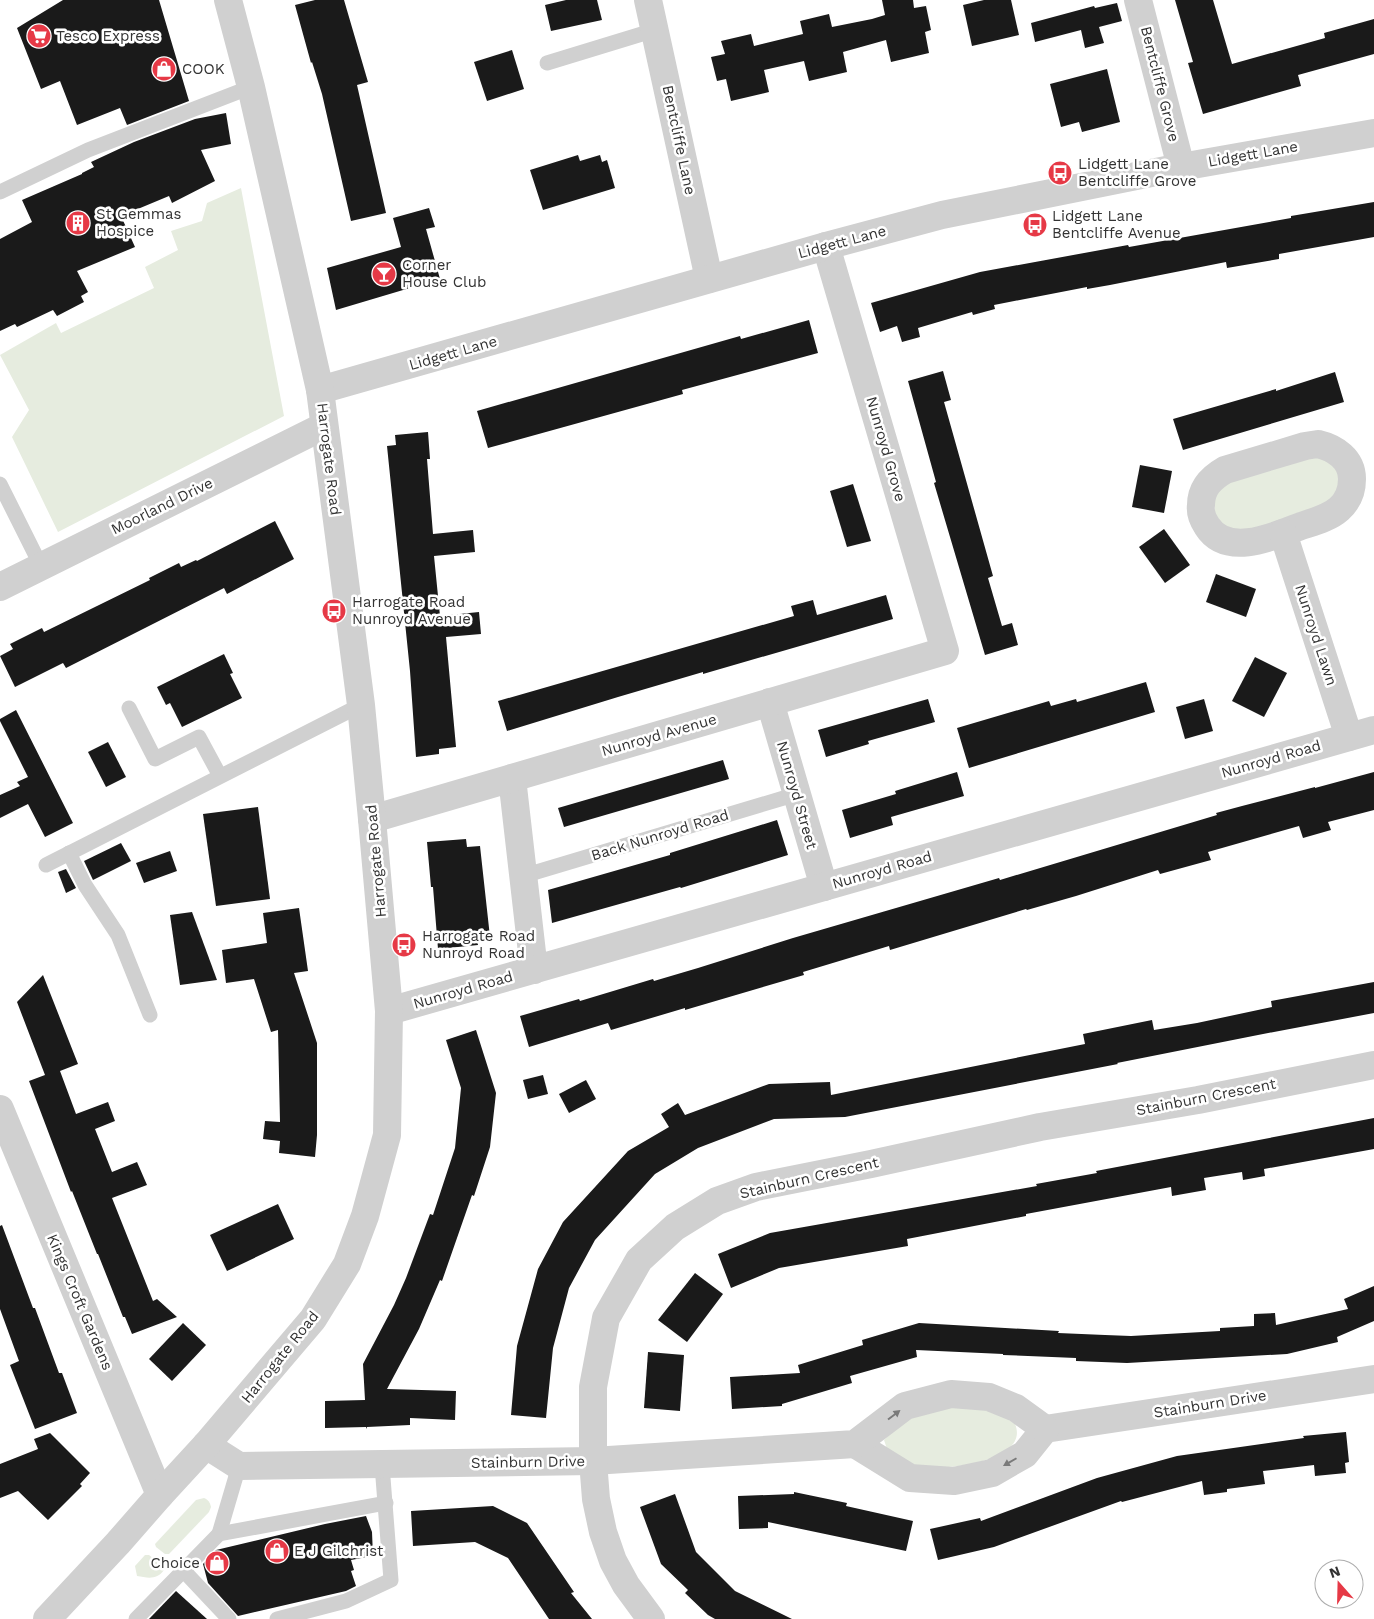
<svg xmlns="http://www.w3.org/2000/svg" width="1374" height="1619" font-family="'Work Sans',sans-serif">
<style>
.green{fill:#e6ecdf}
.building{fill:#1a1a1a}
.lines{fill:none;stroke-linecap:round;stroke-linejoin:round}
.service{stroke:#d0d0d0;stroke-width:15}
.minor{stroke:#d0d0d0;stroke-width:28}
.tertiary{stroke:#d0d0d0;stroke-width:28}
.oneway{fill:#7a7a7a}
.labels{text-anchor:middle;stroke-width:5;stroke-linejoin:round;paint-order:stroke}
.poi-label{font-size:15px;fill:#333;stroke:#fff;text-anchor:start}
.street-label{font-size:15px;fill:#333;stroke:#fff}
</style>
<rect width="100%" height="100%" fill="#fff"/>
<g class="green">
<polygon points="241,188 284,416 58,532 12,437 29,410 0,355 56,323 61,333 154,288 145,267 178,250 171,231 202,221 207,203"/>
<polygon points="1309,457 1327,458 1343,478 1334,503 1252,531 1226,529 1215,516 1214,498 1224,483"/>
<path d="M953 1406C980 1407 993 1407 1015 1424 1031 1462 943 1471 920 1467 909 1465 897 1456 888 1452L884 1440 904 1420Z"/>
<path d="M204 1498C209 1500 210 1503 211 1507L209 1512 169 1554H165L156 1547 155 1544 196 1500Z"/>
<path d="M145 1555H149L163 1566 164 1570C157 1580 148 1578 137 1576L135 1566Z"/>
</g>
<g class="building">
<polygon points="63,0 159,0 189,101 127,125 120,108 77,125 60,81 41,89 17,28"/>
<polygon points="315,0 344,0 368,82 357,85 386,213 351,221 322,94 312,62 311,63 295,5"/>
<polygon points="566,0 597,0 602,20 551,31 545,5"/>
<polygon points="882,0 913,0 914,8 926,6 931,30 925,32 929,53 891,62 886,40 843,52 847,72 809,81 804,61 764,70 769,92 731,101 726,79 717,81 711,57 725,54 721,41 751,34 754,46 803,34 800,21 829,14 832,27 872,19 885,15"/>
<polygon points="984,0 1011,0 1019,35 972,46 963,5"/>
<polygon points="1175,0 1213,0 1232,64 1325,38 1324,33 1374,19 1374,54 1298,75 1301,86 1203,114 1188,63 1193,62"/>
<polygon points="1117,3 1122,21 1099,27 1104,43 1085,48 1081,30 1035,42 1031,23 1094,6 1095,8"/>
<polygon points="512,50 524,89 487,101 474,62"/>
<polygon points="1107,69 1120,122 1082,132 1079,122 1061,127 1050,84"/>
<polygon points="226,113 231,144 201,150 215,181 172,203 169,196 121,216 135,247 77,271 88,292 81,296 84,302 57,316 53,310 17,327 15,324 0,331 0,239 32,222 22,200 82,174 82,173 94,167 91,162 134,142 195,119"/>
<polygon points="578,155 580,161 600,155 602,162 607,160 615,188 543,210 530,170"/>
<polygon points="1374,202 1374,237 1279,254 1279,259 1227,268 1226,262 1110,285 1087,289 1087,287 994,305 995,309 973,315 972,312 918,328 920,337 902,342 897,326 880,332 871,303 980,272 1128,245 1129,247 1291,218 1291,216"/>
<polygon points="429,208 435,227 426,229 440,279 336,310 327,268 401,247 393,218"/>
<polygon points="809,320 818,353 682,390 683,394 488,448 477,411 740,336 741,339"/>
<polygon points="943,371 951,400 944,402 993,576 988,578 1002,626 1012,623 1018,645 985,655 934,483 936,482 908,381"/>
<polygon points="1335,372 1344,402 1183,450 1173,419 1276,389 1276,391"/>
<polygon points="428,432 430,459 427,459 433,534 473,530 475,552 434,556 440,616 479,612 481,634 446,637 456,747 439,749 439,754 416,757 410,671 387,446 396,445 395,435"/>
<polygon points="1140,465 1172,471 1164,513 1132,507"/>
<polygon points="853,484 871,541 847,547 830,491"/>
<polygon points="275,521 294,559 227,594 224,588 66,668 63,663 15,687 0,656 13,649 10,644 42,628 44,632 150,580 149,578 179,563 181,567 196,560 197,561"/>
<polygon points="1164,529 1190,565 1165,583 1139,547"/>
<polygon points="1216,574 1256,589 1246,617 1206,602"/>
<polygon points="886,595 893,619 703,674 703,672 618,697 507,731 498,701 794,616 791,606 813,600 817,615"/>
<polygon points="224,654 233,673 230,674 242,698 182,727 170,703 166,705 157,687"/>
<polygon points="1255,657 1287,673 1264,717 1232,701"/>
<polygon points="1146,682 1155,712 969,768 957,728 1049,701 1051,706 1076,699 1077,702"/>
<polygon points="928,699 935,722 868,741 869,744 826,757 818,730"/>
<polygon points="1204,699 1213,731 1185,739 1176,707"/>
<polygon points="16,710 73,823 45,837 28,804 0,818 0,795 20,786 17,782 28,777 0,721 0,719"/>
<polygon points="108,742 126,777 106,787 88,752"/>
<polygon points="723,760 729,779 564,827 558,808"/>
<polygon points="957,772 964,796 891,817 893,825 850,838 842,810 896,794 895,791"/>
<polygon points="1374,772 1374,810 1328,822 1331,830 1303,838 1299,826 1208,852 1211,860 1160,874 1158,870 1076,896 1027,910 1026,909 890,950 889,946 803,972 804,975 685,1010 685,1008 611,1030 608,1023 529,1047 520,1016 579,999 580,1001 653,979 654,981 698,968 793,938 999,878 1000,880 1217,815 1216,813 1242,806 1315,787 1315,788"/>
<polygon points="258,807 270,899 216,906 203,814"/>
<polygon points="777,820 788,855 681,888 680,887 552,923 548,890 670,855 670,853"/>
<polygon points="466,839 467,847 480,846 490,937 477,939 478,945 438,949 433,887 431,887 427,842"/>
<polygon points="121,843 131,861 93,880 84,861"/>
<polygon points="170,851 177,871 144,883 136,863"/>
<polygon points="66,869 76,888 66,893 58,872"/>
<polygon points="299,908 308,971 294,973 317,1043 317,1135 315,1157 279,1153 280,1141 263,1139 265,1121 280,1122 278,1030 271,1032 254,979 226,983 222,950 267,943 263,913"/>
<polygon points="192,912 217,980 180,985 170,915"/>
<polygon points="43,975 78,1064 60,1071 76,1114 108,1102 115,1121 95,1129 112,1172 137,1162 147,1185 112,1198 153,1301 157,1299 177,1317 132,1334 125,1317 123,1317 98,1254 97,1254 72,1191 71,1192 29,1081 45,1075 17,1002"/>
<polygon points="1374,982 1374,1013 1258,1035 1117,1063 1118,1064 845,1117 774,1119 698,1148 655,1174 595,1240 569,1288 553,1348 546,1418 511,1415 517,1346 538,1269 563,1222 628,1151 669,1127 661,1114 678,1103 685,1115 769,1084 830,1082 831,1095 1085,1044 1083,1034 1152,1020 1154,1030 1197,1023 1272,1007 1271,1001"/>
<polygon points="476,1030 496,1093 490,1147 474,1196 472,1195 442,1281 440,1280 419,1329 387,1389 456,1391 455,1420 410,1418 410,1425 367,1427 366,1429 366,1427 325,1428 325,1401 365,1400 363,1364 394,1305 406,1278 430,1214 433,1215 455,1148 461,1088 446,1040"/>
<polygon points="543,1075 548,1094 528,1099 523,1080"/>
<polygon points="586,1080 596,1099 569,1113 559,1094"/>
<polygon points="1374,1118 1374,1149 1264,1169 1265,1176 1243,1180 1242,1172 1204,1178 1206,1190 1172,1196 1171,1187 1026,1214 1026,1216 907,1239 908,1246 779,1268 731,1288 718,1254 770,1233 1037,1186 1036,1184 1097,1173 1096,1171"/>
<polygon points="278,1204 294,1239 227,1271 210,1235"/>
<polygon points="2,1225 33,1308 35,1308 59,1373 62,1373 77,1413 35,1429 10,1365 19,1361 0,1309 0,1226"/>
<polygon points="695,1273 723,1294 687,1342 658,1320"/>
<polygon points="1374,1286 1374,1321 1337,1337 1338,1342 1287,1354 1127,1363 1076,1361 1076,1358 1003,1355 1003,1354 916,1350 917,1357 850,1376 852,1383 782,1404 782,1406 732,1409 730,1377 800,1373 798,1365 863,1345 862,1340 919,1323 1059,1331 1058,1333 1105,1335 1131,1336 1220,1331 1220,1328 1254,1326 1254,1314 1275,1313 1276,1325 1348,1309 1344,1299"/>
<polygon points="183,1323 206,1345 172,1381 149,1359"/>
<polygon points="648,1352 684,1355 680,1411 644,1408"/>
<polygon points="1346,1432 1349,1462 1345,1463 1346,1473 1315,1476 1314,1465 1263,1471 1265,1484 1227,1489 1227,1492 1204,1495 1202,1481 1122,1502 1121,1501 994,1547 938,1560 930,1529 980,1518 981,1521 1097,1478 1177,1456 1304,1438 1303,1436"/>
<polygon points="50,1433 90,1473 80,1484 82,1486 48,1520 18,1491 0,1498 0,1464 38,1449 34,1439"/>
<polygon points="794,1492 847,1503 846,1506 913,1521 906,1551 768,1522 768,1528 739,1529 738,1496 794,1494"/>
<polygon points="675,1494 696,1552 735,1591 792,1619 715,1619 708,1615 685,1593 688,1590 661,1564 640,1507"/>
<polygon points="493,1506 527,1523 574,1592 571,1593 592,1619 549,1619 508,1558 475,1542 413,1546 411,1511"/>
<polygon points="366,1516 372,1532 373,1556 351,1560 354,1570 351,1571 356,1586 346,1591 238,1616 208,1583 203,1564 216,1550 325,1524"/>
<polygon points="176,1591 207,1619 149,1619"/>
</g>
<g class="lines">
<g class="service">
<polyline points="547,63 655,30"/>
<polyline points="0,192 88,150 251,87"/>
<polyline points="0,484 41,566"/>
<polyline points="129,708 155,759 199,737 220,776"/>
<polyline points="69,853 85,885 118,935 150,1015"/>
<polyline points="46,865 361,705"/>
<polyline points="523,876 797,794"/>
<polyline points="219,1534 239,1466"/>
<polyline points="183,1570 229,1619"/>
<polyline points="136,1619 219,1534 386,1503"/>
<polyline points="277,1619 346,1601 391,1580 382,1465"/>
</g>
<g class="minor">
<polyline points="648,0 709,279"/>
<polyline points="1138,0 1181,167"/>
<path d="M1318 444C1335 448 1352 459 1352 479 1352 490 1348 501 1339 509 1329 518 1313 522 1301 526 1275 536 1227 558 1207 526 1203 520 1200 512 1201 505 1201 488 1211 478 1225 470L1305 446Z"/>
<polyline points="1283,533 1349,737"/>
<polyline points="0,587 324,426"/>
<polyline points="770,702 824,887"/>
<polyline points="512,778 534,970"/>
<polyline points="372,819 945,651 826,246"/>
<polyline points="389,1011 1374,730"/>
<polyline points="0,1109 160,1495"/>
<polyline points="855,1444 910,1478 954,1481 992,1473 1025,1454 1045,1429 1374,1379"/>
<polyline points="206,1445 239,1466 593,1461 855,1444 905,1406 951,1394 989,1397 1016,1408 1045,1429"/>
<polyline points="651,1619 626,1585 613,1561 603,1532 596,1499 593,1461 593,1387 606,1318 639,1260 675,1227 717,1201 756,1187 871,1164 1040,1127 1198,1100 1374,1065"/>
</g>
<g class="tertiary">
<polyline points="320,390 826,246 942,215 1181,167 1374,133"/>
<polyline points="47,1619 118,1543 160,1495 206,1445 313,1319 347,1264 365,1216 387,1135 389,1011 372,819 361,705 320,390 251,87 228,0"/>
</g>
</g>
<defs><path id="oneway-solid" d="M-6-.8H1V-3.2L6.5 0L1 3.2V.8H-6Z" transform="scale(1.25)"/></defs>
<g class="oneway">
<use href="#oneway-solid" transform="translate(894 1415) rotate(-37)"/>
<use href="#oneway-solid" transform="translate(1010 1462) rotate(150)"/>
</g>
<defs>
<symbol id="supermarket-disc" viewBox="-11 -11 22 22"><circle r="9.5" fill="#e63946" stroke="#fff"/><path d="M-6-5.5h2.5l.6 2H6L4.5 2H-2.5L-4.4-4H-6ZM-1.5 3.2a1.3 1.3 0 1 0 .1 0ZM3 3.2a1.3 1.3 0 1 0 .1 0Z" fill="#fff"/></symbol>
<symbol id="shop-disc" viewBox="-11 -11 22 22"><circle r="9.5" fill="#e63946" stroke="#fff"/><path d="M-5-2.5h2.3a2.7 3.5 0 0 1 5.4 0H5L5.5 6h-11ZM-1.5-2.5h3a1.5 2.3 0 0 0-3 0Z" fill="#fff"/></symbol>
<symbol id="bus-disc" viewBox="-11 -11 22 22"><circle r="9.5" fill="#e63946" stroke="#fff"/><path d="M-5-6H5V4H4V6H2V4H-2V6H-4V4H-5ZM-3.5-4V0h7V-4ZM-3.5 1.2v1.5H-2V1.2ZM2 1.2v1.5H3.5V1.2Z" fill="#fff"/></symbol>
<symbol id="building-disc" viewBox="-11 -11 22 22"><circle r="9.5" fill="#e63946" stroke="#fff"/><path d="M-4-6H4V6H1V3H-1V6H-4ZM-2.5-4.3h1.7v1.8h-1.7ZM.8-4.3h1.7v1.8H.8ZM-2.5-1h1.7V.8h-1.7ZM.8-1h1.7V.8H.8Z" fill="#fff"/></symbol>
<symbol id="bar-disc" viewBox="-11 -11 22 22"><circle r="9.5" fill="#e63946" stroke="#fff"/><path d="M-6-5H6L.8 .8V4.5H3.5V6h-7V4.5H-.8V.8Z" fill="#fff"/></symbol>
</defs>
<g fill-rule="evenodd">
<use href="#supermarket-disc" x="25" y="22" width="28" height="28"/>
<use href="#shop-disc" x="150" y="55" width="28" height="28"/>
<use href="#bus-disc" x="1046" y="159" width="28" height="28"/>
<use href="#building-disc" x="64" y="209" width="28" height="28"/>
<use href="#bus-disc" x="1021" y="211" width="28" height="28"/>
<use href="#bar-disc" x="370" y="260" width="28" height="28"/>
<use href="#bus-disc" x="320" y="597" width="28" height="28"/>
<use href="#bus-disc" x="390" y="931" width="28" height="28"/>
<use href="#shop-disc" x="263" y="1537" width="28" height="28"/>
<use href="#shop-disc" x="203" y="1549" width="28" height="28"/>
</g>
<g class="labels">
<g class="poi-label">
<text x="56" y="41">Tesco Express</text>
<text x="182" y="74">COOK</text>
<text x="1078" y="169">Lidgett Lane<tspan x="1078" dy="17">Bentcliffe Grove</tspan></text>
<text x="96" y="219">St Gemmas<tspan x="96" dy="17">Hospice</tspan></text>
<text x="1052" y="221">Lidgett Lane<tspan x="1052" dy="17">Bentcliffe Avenue</tspan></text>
<text x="402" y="270">Corner<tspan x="402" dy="17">House Club</tspan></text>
<text x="352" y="607">Harrogate Road<tspan x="352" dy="17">Nunroyd Avenue</tspan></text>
<text x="422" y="941">Harrogate Road<tspan x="422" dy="17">Nunroyd Road</tspan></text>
<text x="294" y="1556">E J Gilchrist</text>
<text x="200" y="1568" text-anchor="end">Choice</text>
</g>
<g class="street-label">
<text transform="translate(1160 84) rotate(76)" y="5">Bentcliffe Grove</text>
<text transform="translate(679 140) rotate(78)" y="5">Bentcliffe Lane</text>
<text transform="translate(1253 154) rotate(-10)" y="5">Lidgett Lane</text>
<text transform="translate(842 242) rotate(-15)" y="5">Lidgett Lane</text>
<text transform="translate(453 353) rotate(-16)" y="5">Lidgett Lane</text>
<text transform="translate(886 449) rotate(74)" y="5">Nunroyd Grove</text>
<text transform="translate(329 459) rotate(83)" y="5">Harrogate Road</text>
<text transform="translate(162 506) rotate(-26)" y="5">Moorland Drive</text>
<text transform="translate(1316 635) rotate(72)" y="5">Nunroyd Lawn</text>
<text transform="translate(659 735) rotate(-16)" y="5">Nunroyd Avenue</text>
<text transform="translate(1271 759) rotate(-16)" y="5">Nunroyd Road</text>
<text transform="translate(797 795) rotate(74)" y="5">Nunroyd Street</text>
<text transform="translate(660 835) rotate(-17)" y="5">Back Nunroyd Road</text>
<text transform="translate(376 861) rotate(-95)" y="5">Harrogate Road</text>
<text transform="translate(882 870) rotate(-16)" y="5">Nunroyd Road</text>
<text transform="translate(463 990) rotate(-16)" y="5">Nunroyd Road</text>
<text transform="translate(1206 1097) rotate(-11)" y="5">Stainburn Crescent</text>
<text transform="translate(809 1178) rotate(-13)" y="5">Stainburn Crescent</text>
<text transform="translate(80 1302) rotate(67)" y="5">Kings Croft Gardens</text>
<text transform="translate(280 1357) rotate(-51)" y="5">Harrogate Road</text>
<text transform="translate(1210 1404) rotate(-9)" y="5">Stainburn Drive</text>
<text transform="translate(528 1462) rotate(-1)" y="5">Stainburn Drive</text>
</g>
</g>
<g transform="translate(1339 1584) rotate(340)"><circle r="24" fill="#ffffff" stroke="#adadad"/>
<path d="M0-4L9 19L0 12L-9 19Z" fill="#e63946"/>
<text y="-8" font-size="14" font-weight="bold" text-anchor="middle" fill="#333333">N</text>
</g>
</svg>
